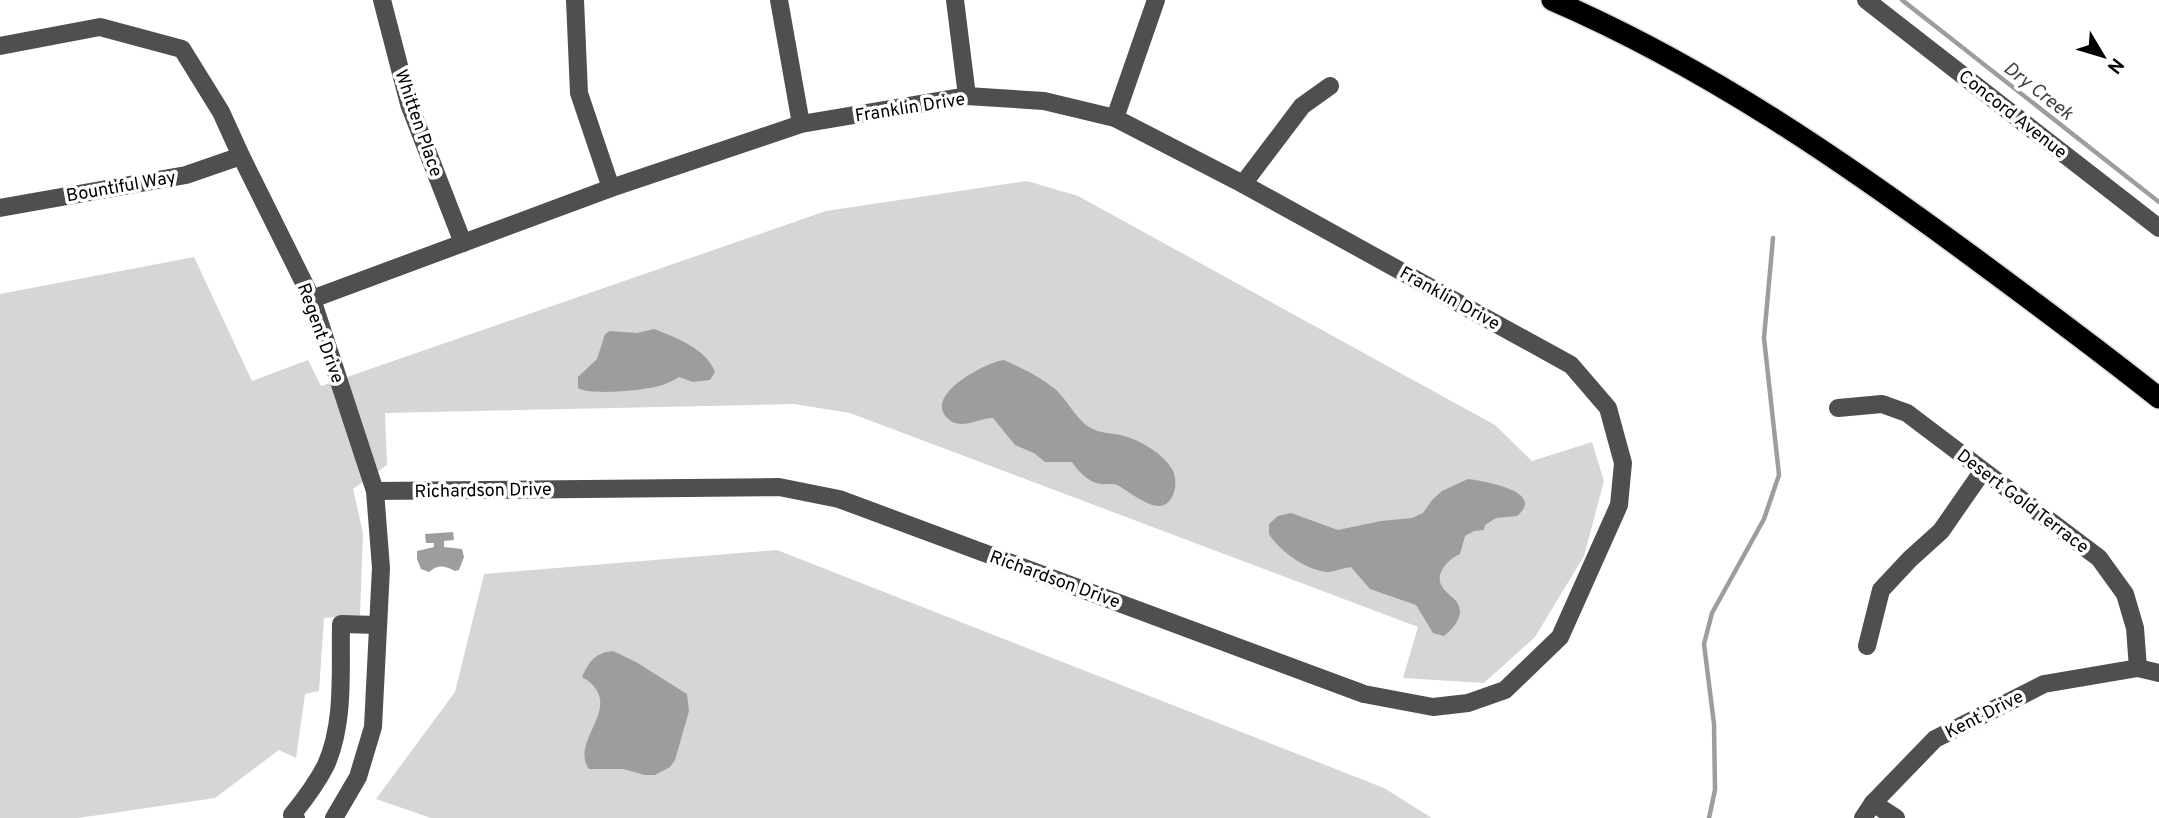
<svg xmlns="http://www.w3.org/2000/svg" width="2159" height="818" font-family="Overpass,sans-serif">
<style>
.green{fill:#d6d6d6}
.water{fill:#9d9d9d}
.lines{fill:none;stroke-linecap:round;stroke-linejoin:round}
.stream{stroke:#9d9d9d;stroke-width:4.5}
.highway-casing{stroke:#dbdbdb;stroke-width:24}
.minor{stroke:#4f4f4f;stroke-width:18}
.highway{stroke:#000;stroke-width:21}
.labels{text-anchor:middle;stroke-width:7;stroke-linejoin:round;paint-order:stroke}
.street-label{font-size:18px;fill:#000;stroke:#fff}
.water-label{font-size:19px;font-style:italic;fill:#3e3e3e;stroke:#fff}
</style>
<rect width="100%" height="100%" fill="#fff"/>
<g class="green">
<polygon points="1027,181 1078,196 1495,425 1532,461 1592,442 1604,481 1584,556 1535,637 1484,683 1403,678 1418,627 850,413 794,404 385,413 387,465 353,489 363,533 360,615 324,618 319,691 305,694 296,758 279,750 215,798 78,818 0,818 0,294 194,257 252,381 308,360 321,386 826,211"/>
<polygon points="777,550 1384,788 1432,818 431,818 376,799 455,692 484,574"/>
</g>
<g class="water">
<path d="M654 329C675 337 707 349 715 372L710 380 693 382 679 377C674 380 668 383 663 385 647 390 591 396 578 388V377L597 359 605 334 610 331 637 333Z"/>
<path d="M1004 360C1022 368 1039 376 1055 389 1069 401 1077 423 1095 430 1105 434 1117 433 1127 437 1143 442 1165 455 1173 471 1176 477 1176 486 1174 492 1164 524 1132 492 1117 485 1111 483 1107 485 1101 484 1088 482 1079 472 1072 462H1045L1034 453 1015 445 993 418C980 418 968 427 955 423 950 421 945 417 943 412 933 391 986 362 1004 360Z"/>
<path d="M1468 479C1483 481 1547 491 1517 516L1496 518 1485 525 1484 530 1474 531 1465 536 1460 554C1448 559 1433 575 1443 588 1447 594 1455 598 1458 604 1465 616 1452 630 1444 636L1433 633 1416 605 1370 589 1351 567C1344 568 1336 571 1329 572 1308 572 1279 551 1269 534V524L1278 516 1291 513 1338 530 1381 521 1412 518 1423 513 1432 500 1442 491Z"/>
<path d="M453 532 454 540 444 541V547L462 549 464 557 459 570 455 571C444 566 439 564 429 572L421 569 417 559V551L434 547V543H426L425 534Z"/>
<path d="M613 651 636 662 687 694 689 711 675 760 670 767 655 775H645L623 769H589C568 740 629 704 582 677 590 661 594 653 613 651Z"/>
</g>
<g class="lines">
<g class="stream">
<polyline points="1902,0 2159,202"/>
<polyline points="1709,818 1715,790 1714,724 1704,644 1712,613 1764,519 1779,475 1764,338 1773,238"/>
</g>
<defs>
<path id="highway" d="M1552 0C1705 66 1843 161 1977 260 2038 305 2099 350 2159 398"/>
</defs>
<use href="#highway" class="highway-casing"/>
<g class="minor">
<polyline points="382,0 409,104 463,243"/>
<polyline points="575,0 579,93 611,188"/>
<polyline points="779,0 801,124"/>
<polyline points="955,0 967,96"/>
<polyline points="1866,0 2159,228"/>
<polyline points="0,46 100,27 182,49 221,112 241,156 312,299 375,491 381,568 373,727 358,777 334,818"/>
<polyline points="1115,118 1156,0"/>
<polyline points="1243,184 1302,106 1330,86"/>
<polyline points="0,208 186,175 241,156"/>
<polyline points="312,299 611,188 801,124 967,96 1044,101 1115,118 1243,184 1571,365 1608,408 1623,463 1619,505 1560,637 1505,690 1468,703 1433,707 1364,694 839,499 779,487 375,491"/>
<polyline points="1838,408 1882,404 1907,413 2099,558 2125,594 2135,628 2138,668"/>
<polyline points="1867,646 1881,590 1910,559 1941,531 1982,472"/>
<polyline points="1873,803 1896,818"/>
<path d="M296 818 292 815C305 799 317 783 326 765 345 722 340 670 341 624L378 625"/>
<polyline points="1863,818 1873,803 1935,739 2044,684 2138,668 2159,673"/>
</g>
<use href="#highway" class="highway"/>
</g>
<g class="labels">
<g class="street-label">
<text transform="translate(910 107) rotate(-9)" y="6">Franklin Drive</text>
<text transform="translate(2013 114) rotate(38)" y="6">Concord Avenue</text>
<text transform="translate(419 123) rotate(71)" y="6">Whitten Place</text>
<text transform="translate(121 186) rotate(-10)" y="6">Bountiful Way</text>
<text transform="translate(1450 298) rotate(29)" y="6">Franklin Drive</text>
<text transform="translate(321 333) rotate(70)" y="6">Regent Drive</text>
<text transform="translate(483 490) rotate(-1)" y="6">Richardson Drive</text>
<text transform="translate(2023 501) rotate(37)" y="6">Desert Gold Terrace</text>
<text transform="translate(1055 579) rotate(20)" y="6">Richardson Drive</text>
<text transform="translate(1984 714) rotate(-27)" y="6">Kent Drive</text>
</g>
<g class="water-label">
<text transform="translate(2039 90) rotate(38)" y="7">Dry Creek</text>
</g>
</g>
<g transform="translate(2103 56) rotate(128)" stroke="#ffffff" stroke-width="5" paint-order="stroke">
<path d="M0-5L12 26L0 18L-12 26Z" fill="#000000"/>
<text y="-10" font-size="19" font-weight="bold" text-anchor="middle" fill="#000000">N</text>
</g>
</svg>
